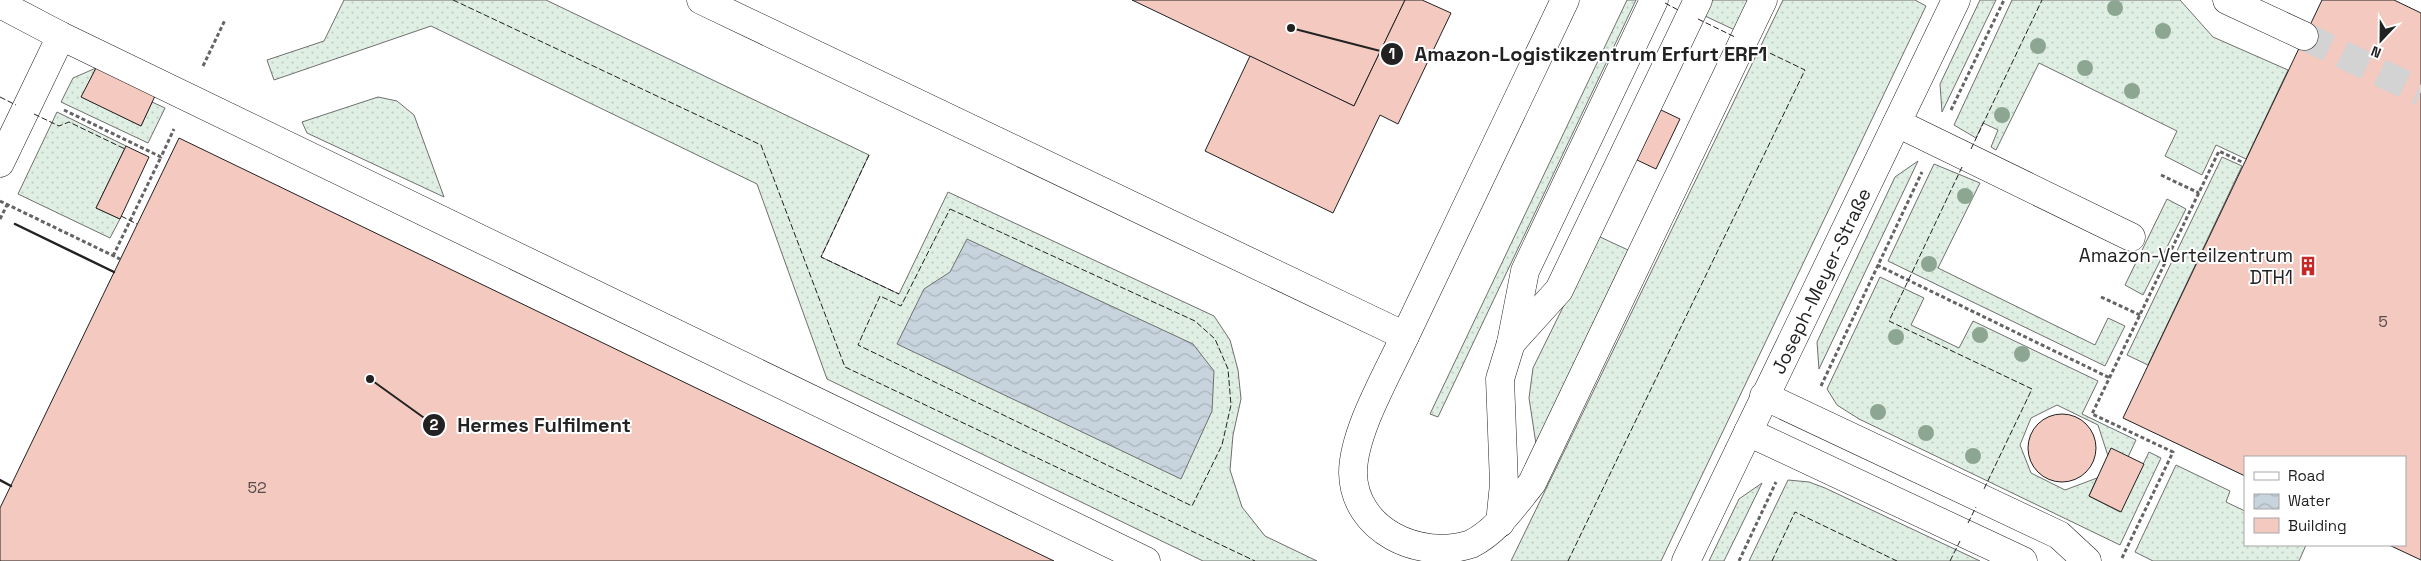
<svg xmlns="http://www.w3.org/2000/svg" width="2421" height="561" font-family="'Space Grotesk',sans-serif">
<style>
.grass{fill:url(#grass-dots);stroke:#6f6f6f}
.water{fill:url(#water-waves);stroke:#6f6f6f}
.building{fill:#f3c9c0;stroke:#222}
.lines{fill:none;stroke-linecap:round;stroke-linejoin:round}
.minor-tunnel{stroke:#d3d3d3;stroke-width:28;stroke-dasharray:28 14;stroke-linecap:butt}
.minor-casing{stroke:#222;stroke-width:29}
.path{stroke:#646464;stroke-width:3;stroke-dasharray:4 2.5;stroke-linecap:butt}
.minor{stroke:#fff;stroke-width:28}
.fence{stroke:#222;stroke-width:1;stroke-dasharray:6 2.5;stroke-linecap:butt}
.wall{stroke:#222;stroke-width:2.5}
.tree{fill:#8da692}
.labels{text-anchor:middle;stroke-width:4;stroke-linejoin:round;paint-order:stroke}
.number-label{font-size:16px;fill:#564c4a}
.poi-label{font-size:19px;fill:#222;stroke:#fff;text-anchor:end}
.street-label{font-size:19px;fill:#222;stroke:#fff}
.leader{fill:none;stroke:#222;stroke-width:2}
.callout-dot{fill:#222;stroke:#fff;stroke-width:2}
.mark-label{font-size:15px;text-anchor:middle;font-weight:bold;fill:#fff}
.callout-label{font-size:20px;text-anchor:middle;font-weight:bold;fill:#222;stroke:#fff;stroke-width:4;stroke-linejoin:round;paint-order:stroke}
</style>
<defs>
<pattern id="grass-dots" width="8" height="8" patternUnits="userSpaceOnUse" patternTransform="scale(1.25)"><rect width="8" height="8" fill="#e0efe3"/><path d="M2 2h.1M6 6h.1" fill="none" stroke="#c0cdc2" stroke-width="1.8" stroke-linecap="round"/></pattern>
<pattern id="water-waves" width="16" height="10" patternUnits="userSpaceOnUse" patternTransform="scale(1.25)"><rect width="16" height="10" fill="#c7d3dd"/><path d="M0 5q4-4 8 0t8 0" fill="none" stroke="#abb5bd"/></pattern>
</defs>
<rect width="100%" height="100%" fill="#fff"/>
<g class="grass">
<polygon points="344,0 546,0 869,155 821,257 899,294 948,192 1214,316 1230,340 1238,370 1241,399 1233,435 1230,470 1242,507 1265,536 1317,561 1203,561 827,379 757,184 431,26 274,80 267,60 324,41"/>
<polygon points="1627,0 1636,0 1438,417 1430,414"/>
<polygon points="1712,0 1751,0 1737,31 1705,16"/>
<polygon points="1783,0 1915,0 1926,6 1661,561 1511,561"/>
<polygon points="1980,0 1996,0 1942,112 1940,84"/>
<polygon points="2012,0 2180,0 2213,37 2288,70 2246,159 2216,145 2202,175 2165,156 2177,131 2039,63 1996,150 1991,147 1998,130 1983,123 1976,138 1954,125"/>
<polygon points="96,68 82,97 141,126 152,102 165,108 148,143 61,102 73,78"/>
<polygon points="378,97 397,101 414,115 444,197 307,133 302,122"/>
<polygon points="57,112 126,146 96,208 120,219 110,238 18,194"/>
<polygon points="2222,157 2242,166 2148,365 2127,355"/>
<polygon points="1918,161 1819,369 1817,342 1895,177"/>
<polygon points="1934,164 1980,183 1938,268 2095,345 2108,318 2125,326 2105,366 1888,261"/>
<polygon points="2167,199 2186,209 2143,295 2125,285"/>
<polygon points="1598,236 1628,250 1536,444 1529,398 1533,368"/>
<polygon points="1880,277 1924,298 1911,325 1959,348 1973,321 2098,381 2082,414 2136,440 2128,457 2108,456 2098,425 2057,405 2031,418 2020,445 2031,473 2065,490 2097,478 2089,496 2120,512 2149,452 2161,458 2120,545 1859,419 1837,405 1827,389"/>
<polygon points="2176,465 2230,491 2226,502 2245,511 2245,545 2306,545 2299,561 2153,561 2135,552"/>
<polygon points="1788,480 1809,482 1825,488 1980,561 1749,561"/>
<polygon points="1762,483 1724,561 1709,561 1739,499"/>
</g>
<polygon class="water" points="967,239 1193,344 1214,371 1212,411 1181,479 897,344 924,289 950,272"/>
<g class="building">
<polygon points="1132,0 1405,0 1354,106"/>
<polygon points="1405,0 1422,0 1451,13 1398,124 1380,115 1333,213 1205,151 1250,56 1354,106"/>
<polygon points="2322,0 2394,0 2421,13 2421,560 2389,545 2405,545 2405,457 2245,457 2245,476 2123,418"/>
<polygon points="96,68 155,96 141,126 81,97"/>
<polygon points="1661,110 1680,119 1656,169 1637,160"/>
<polygon points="179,138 1054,561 0,561 0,508"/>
<polygon points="126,146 149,157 120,219 96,208"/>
<circle cx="2062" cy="448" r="34"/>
<polygon points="2111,448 2144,464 2121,512 2089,496"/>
</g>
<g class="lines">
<polyline class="minor-tunnel" points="2304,36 2421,92"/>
<defs>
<g id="minor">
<polyline points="701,0 1405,336 1565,0"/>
<polyline points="2227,0 2304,36"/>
<polyline points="0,4 61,36 1146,561"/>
<polyline points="1897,123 2131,237"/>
<polyline points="0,163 61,36"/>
<path d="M1405 336C1388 373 1353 432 1353 473 1354 530 1419 561 1471 544 1497 531 1514 505 1532 483L1763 0"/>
<polyline points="1511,343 1559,290 1698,0"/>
<polyline points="1764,396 2059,535 2087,561"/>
<polyline points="1748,432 2023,561"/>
<polyline points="1500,523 1504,484 1500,379 1511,343 1525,271 1654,0"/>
<path id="s1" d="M1686 561 1956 0"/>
</g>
</defs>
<use href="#minor" class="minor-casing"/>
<g class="path">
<polyline points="203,66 225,20"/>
<polyline points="64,110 161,157 174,129"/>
<polyline points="1951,110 2004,0"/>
<polyline points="2161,175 2199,193"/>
<polyline points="0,201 120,259"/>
<polyline points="0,219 7,205"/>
<polyline points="113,256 161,157"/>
<polyline points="1877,265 2110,378"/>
<polyline points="2101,297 2140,315"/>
<polyline points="1821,386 1922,172"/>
<polyline points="2122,558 2173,452 2092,414 2219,151 2244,163"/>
<polyline points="1739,561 1776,482"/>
</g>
<use href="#minor" class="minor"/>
<g class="fence">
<polyline points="453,0 761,145 845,367 1255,561"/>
<polyline points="1665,3 1680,11"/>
<polyline points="1698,19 1735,37"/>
<polyline points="0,97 16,105"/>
<polyline points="34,114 59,126 69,122 125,149"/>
<polyline points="1971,149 2042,0"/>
<polyline points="869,155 821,257 899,294"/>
<polyline points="1962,167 1889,321 2032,389 1984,489"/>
<polygon points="950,209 1195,321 1215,339 1228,369 1231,405 1222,445 1192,506 858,345 880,296 901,306"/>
<polyline points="121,216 137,224"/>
<polyline points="1968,523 1976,507"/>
<polyline points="1568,561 1805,70 1753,45"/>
<polyline points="1772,561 1795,512 1897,561"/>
<polyline points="1950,561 1960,541"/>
</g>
<g class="wall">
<polyline points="15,224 114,272"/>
<polyline points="0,480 11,486"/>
</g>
</g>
<g class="tree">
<circle cx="2115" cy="8" r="8"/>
<circle cx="2163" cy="31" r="8"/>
<circle cx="2038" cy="46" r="8"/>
<circle cx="2085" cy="68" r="8"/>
<circle cx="2132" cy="91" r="8"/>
<circle cx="2002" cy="115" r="8"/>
<circle cx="1965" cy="196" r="8"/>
<circle cx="1929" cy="264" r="8"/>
<circle cx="1980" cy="335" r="8"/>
<circle cx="1896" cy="337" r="8"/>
<circle cx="2022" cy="354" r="8"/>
<circle cx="1878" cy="412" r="8"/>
<circle cx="1926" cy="433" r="8"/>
<circle cx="1973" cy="456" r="8"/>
</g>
<defs>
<symbol id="building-bare" viewBox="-9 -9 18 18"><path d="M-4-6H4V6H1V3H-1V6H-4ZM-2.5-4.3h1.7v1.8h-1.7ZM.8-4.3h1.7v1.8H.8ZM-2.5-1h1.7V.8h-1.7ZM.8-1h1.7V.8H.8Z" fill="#c62828" stroke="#fff" stroke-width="2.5" paint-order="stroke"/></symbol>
</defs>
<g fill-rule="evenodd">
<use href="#building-bare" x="2294" y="252" width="28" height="28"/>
</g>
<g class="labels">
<g class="number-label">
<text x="2383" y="327">5</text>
<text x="257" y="493">52</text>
</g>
<g class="poi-label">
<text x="2293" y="262">Amazon-Verteilzentrum<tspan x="2293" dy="22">DTH1</tspan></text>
</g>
<g class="street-label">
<text dy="7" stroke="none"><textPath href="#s1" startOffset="311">Joseph-Meyer-Straße</textPath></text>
</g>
</g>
<path class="leader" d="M1291 28L1392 54M370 379L434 425"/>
<g class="callout-dot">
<circle cx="1291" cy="28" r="5"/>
<circle cx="370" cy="379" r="5"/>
<circle cx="1392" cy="54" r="12"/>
<circle cx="434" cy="425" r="12"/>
</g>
<g class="mark-label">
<text x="1392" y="59">1</text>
<text x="434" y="430">2</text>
</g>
<g class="callout-label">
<text x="1591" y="61">Amazon-Logistikzentrum Erfurt ERF1</text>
<text x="544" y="432">Hermes Fulfilment</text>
</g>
<rect x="2244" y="456" width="162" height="90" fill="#ffffff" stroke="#a7a7a7"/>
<rect x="2254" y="472" width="25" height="8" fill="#ffffff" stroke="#a7a7a7"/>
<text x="2288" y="481" font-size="15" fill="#222222">Road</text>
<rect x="2254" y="494" width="25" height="15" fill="url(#water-waves)" stroke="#a7a7a7"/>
<text x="2288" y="506" font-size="15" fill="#222222">Water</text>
<rect x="2254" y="518" width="25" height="15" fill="#f3c9c0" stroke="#a7a7a7"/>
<text x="2288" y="531" font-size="15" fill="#222222">Building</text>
<g transform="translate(2381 40) rotate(202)" stroke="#ffffff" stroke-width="4" paint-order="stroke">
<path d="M0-4L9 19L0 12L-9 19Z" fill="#222222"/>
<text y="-8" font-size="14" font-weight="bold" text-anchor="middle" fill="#222222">N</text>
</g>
</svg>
